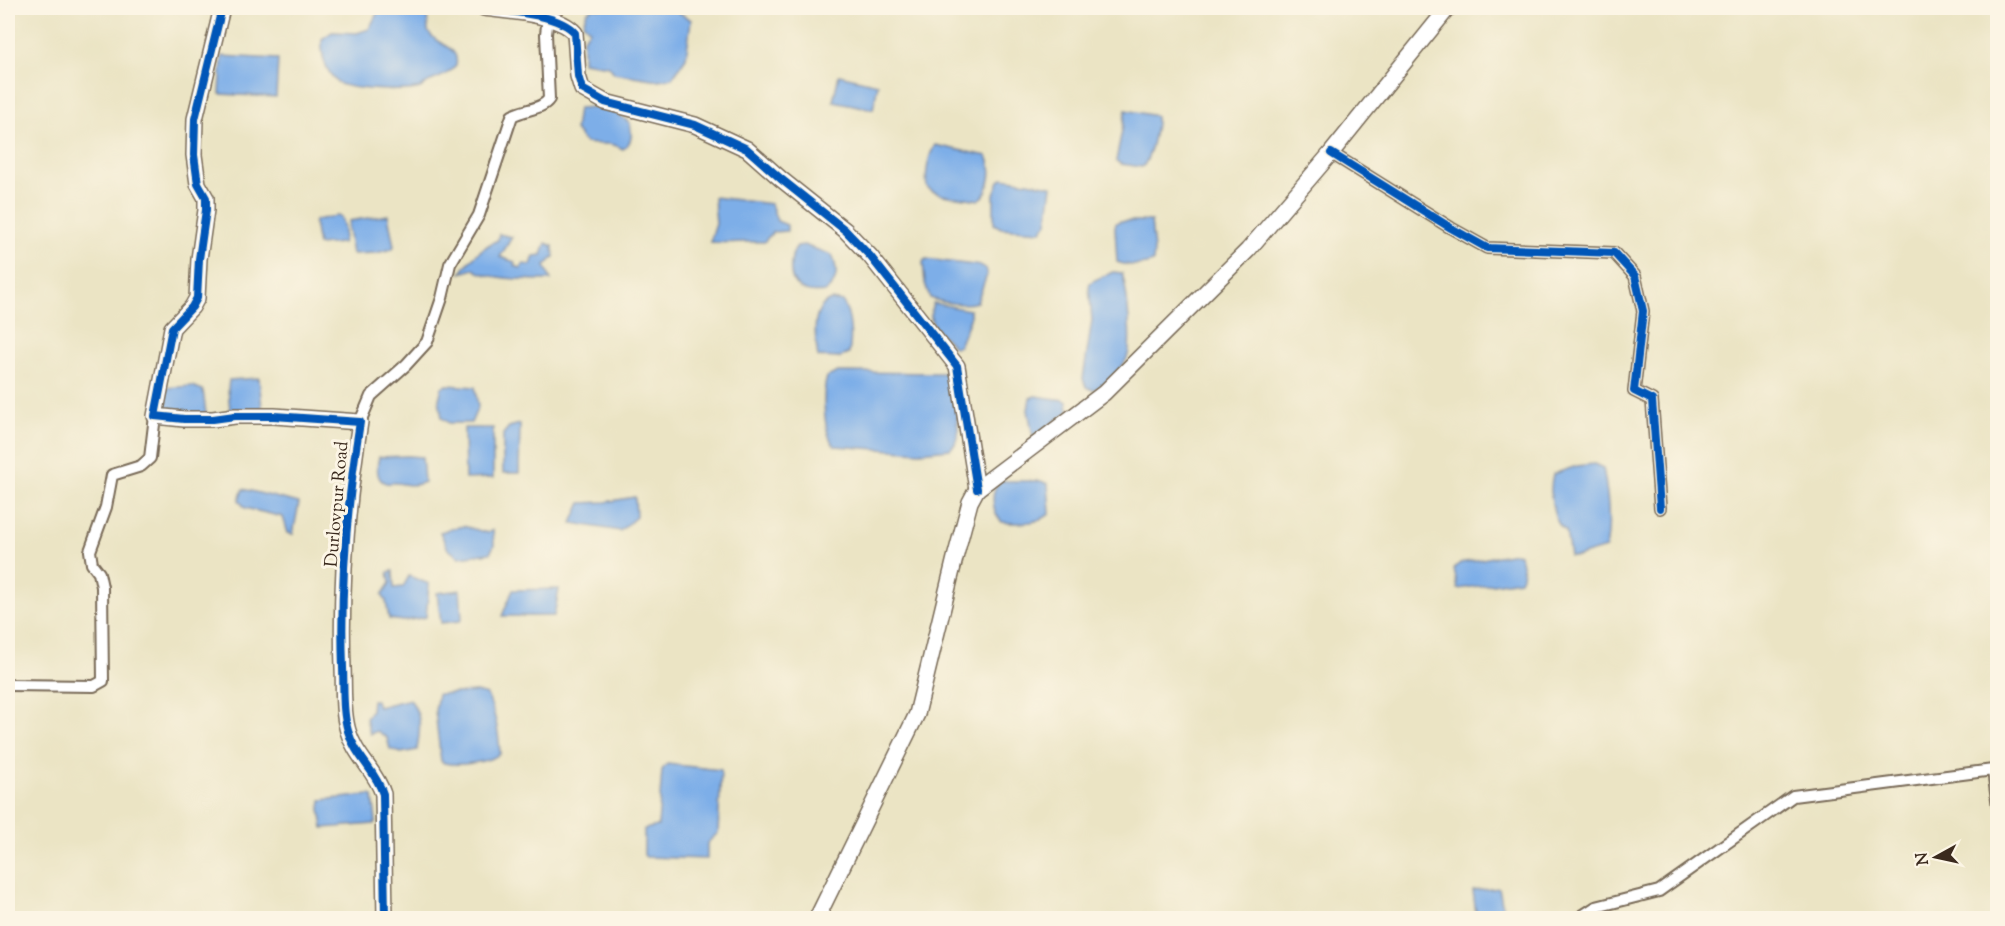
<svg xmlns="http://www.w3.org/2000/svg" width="2005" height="926" font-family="'Sorts Mill Goudy',serif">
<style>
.water{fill:#7daee8;stroke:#5c6c83;stroke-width:1.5}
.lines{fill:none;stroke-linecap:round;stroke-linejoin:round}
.street-casing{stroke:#796b58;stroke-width:14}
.secondary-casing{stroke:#796b58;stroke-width:18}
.street{stroke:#fff;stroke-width:10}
.secondary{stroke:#fff;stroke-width:15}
.cycleway-casing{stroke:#fcf5e5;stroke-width:11}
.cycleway{stroke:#0057b8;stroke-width:8}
.labels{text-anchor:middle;stroke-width:6;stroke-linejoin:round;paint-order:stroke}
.street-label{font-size:18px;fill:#3b2a1e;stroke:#fcf5e5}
</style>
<rect width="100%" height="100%" fill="#fcf5e5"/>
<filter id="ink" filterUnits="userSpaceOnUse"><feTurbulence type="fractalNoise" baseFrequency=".0167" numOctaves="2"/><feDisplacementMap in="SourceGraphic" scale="12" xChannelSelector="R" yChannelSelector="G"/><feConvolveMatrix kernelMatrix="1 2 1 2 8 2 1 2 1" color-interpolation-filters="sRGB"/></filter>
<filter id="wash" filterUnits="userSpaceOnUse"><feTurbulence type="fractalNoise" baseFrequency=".008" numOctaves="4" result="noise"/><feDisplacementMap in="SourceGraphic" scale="24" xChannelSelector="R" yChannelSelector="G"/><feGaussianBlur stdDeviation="1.35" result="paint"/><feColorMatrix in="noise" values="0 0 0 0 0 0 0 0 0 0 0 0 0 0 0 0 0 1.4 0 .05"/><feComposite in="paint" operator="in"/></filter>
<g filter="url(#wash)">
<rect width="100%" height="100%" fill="#ebe4c4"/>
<g class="water">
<path d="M380 8H427L428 31C436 47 460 44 456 66 448 75 438 78 428 82 425 84 423 87 420 88 409 92 345 90 337 82 325 70 321 54 322 39L332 32 357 33 369 29Z"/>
<polygon points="593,8 672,8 691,20 686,58 672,78 658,80 614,73 609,66 583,62 583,38 590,30 583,23 587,12"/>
<polygon points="222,56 278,59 276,97 220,94"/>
<polygon points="839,75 878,84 873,109 833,101"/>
<path d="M595 107 616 113 630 123C632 135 633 142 623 149 610 141 600 145 585 143L575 130 578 108Z"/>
<path d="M1126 110 1156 116C1157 126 1150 161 1142 167L1121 164 1116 161Z"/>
<path d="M935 145 987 156C994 170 990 185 983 197L978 200C963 196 939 199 927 187 925 175 928 156 935 145Z"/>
<polygon points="1003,178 1052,186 1047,223 1041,231 1001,228 994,224 994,194 999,181"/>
<path d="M714 197 771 204 777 221 787 225V231L773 232 764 242C745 241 728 244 710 242L716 224Z"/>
<polygon points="388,215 394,246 392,249 376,253 352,254 348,228 349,221"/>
<path d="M337 216 341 217C344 226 346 235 342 243L318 245 314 222 316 220Z"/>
<path d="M1120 221H1151L1154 250 1153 262C1143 266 1127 266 1117 262L1115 227 1116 223Z"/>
<path d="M499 234 512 237 500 257 515 262 514 266 521 268 523 264 531 265 534 256 542 255 546 243 553 246 554 257 545 266 551 280C534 280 486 280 474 269L461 273C470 259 482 247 498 240Z"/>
<path d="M804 245 832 255C838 270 839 282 825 292 803 295 789 287 791 264 792 257 792 252 797 246Z"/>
<path d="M926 259 982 266 985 268 987 275 977 302C964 306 943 303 930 298L925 283 923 262Z"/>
<path d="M1113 272 1122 273C1127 289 1133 343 1127 358 1122 369 1105 385 1093 390L1086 387 1083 379 1092 320 1089 287 1090 283C1097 278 1105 276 1113 272Z"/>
<path d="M831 300 843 302C851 316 852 338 849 353L839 358 818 357C815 338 810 308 831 300Z"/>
<path d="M933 303 970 310V319L959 346 954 347C940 332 925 325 933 303Z"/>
<path d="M838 372 944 373 952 376 956 395 958 433 955 444 950 449 920 452 835 446C823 435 822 392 827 377Z"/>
<polygon points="259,378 262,408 230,410 228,389 229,380"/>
<polygon points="447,385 475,387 478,407 471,423 449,423 442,418 439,399 442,387"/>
<polygon points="192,386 203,390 206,414 164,413 163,392 165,388"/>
<polygon points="1035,396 1064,400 1067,402 1068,412 1033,437 1028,410 1030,398"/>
<polygon points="520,424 519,473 503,473 503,434 509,427"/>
<polygon points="464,428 493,428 493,478 465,479"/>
<path d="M408 456 422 457 424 482C413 487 407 484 396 483 391 482 391 484 386 483 375 480 377 465 379 457Z"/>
<path d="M1594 464 1603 468C1608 494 1611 522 1606 548L1579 556H1570L1566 531C1551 523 1549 489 1553 474L1577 466Z"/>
<path d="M1001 481H1041L1048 484 1050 513C1041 524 1016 524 1002 522 992 513 989 489 1001 481Z"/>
<polygon points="243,489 299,503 293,534 288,533 283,517 245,508 239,500"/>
<polygon points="635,497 636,517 620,531 572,523 581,503 606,502"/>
<polygon points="463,526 488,533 493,530 494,545 490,553 459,557 448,549 440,532"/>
<path d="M1515 553 1519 554C1522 563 1525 573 1520 580L1458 589 1454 569 1460 563Z"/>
<polygon points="393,571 394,588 403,587 409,576 429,584 426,617 404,621 389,619 386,601 382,595 390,583 388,572"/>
<polygon points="559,589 554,616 502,616 513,590"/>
<polygon points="460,590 462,619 460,621 441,623 437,593"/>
<path d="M476 692 487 695C496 714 499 733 500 754 487 763 459 766 444 763L441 761 435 711 438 694Z"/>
<path d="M410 699C423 719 420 728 417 750L401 753 390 749 387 738 377 731 370 734 366 719 371 710 372 700H376L378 707Z"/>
<polygon points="667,764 721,770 718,833 707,843 707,859 646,857 644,855 644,829 658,826 662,770"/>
<polygon points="370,795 373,796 376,822 374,824 323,828 320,809 321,800"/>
<polygon points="1499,888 1503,908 1502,911 1476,913 1473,891"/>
</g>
</g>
<g filter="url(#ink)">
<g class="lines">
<defs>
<g id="street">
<polyline points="1331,153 1451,228 1487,248 1614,253 1635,276 1643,311 1634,391 1652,400 1660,508"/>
<path d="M360 422 371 396 406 365 427 342 442 298 450 264 479 215 512 116C523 109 542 110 549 99L546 34 549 8"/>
<polyline points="8,685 94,686 103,681 102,587 99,573 92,564 90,551 106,507 112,475 141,466 150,458 155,416"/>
<polyline points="1579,918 1596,907 1659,891 1793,796 1993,770 1998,808"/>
</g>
<g id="secondary">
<path d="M222 8 195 119 194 155 198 184 206 198V210L199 259 197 298 192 307 172 328 155 416 184 419H213L235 416H274L360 422C347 503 340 586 343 668 344 689 342 711 348 731 355 756 376 771 383 794L385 918"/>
<path d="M484 8C508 11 559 14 575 33L578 76 582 89 605 102 695 125 747 149 781 179 845 230 870 256 957 366 977 489"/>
<polyline points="817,918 917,714 955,558 970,502 977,489 1104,393 1248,250 1331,153 1448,8"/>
</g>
</defs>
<use href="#street" class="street-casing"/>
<use href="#secondary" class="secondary-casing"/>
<use href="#street" class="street"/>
<use href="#secondary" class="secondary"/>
<defs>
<g id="cycleway">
<path d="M222 8 195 119 194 155 198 184 206 198V210L199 259 197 298 192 307 172 328 155 416 184 419H213L235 416H274L360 422C347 503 340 586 343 668 344 689 342 711 348 731 355 756 376 771 383 794L385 918"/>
<path d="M484 8C508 11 559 14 575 33L578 76 582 89 605 102 695 125 747 149 781 179 845 230 870 256 957 366 977 489"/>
<polyline points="1331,153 1451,228 1487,248 1614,253 1635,276 1643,311 1634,391 1652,400 1660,508"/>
</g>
</defs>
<use href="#cycleway" class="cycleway-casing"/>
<use href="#cycleway" class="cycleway"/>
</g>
</g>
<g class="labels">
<g class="street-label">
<text transform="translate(336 504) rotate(-85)" y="6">Durlovpur Road</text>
</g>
</g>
<rect width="2005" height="926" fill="none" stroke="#fcf5e5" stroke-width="30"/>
<g transform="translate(1936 857) rotate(262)" stroke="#fcf5e5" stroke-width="4.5" paint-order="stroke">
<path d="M0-4.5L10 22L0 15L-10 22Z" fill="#3b2a1e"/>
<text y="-9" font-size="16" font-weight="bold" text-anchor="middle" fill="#3b2a1e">N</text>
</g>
</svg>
